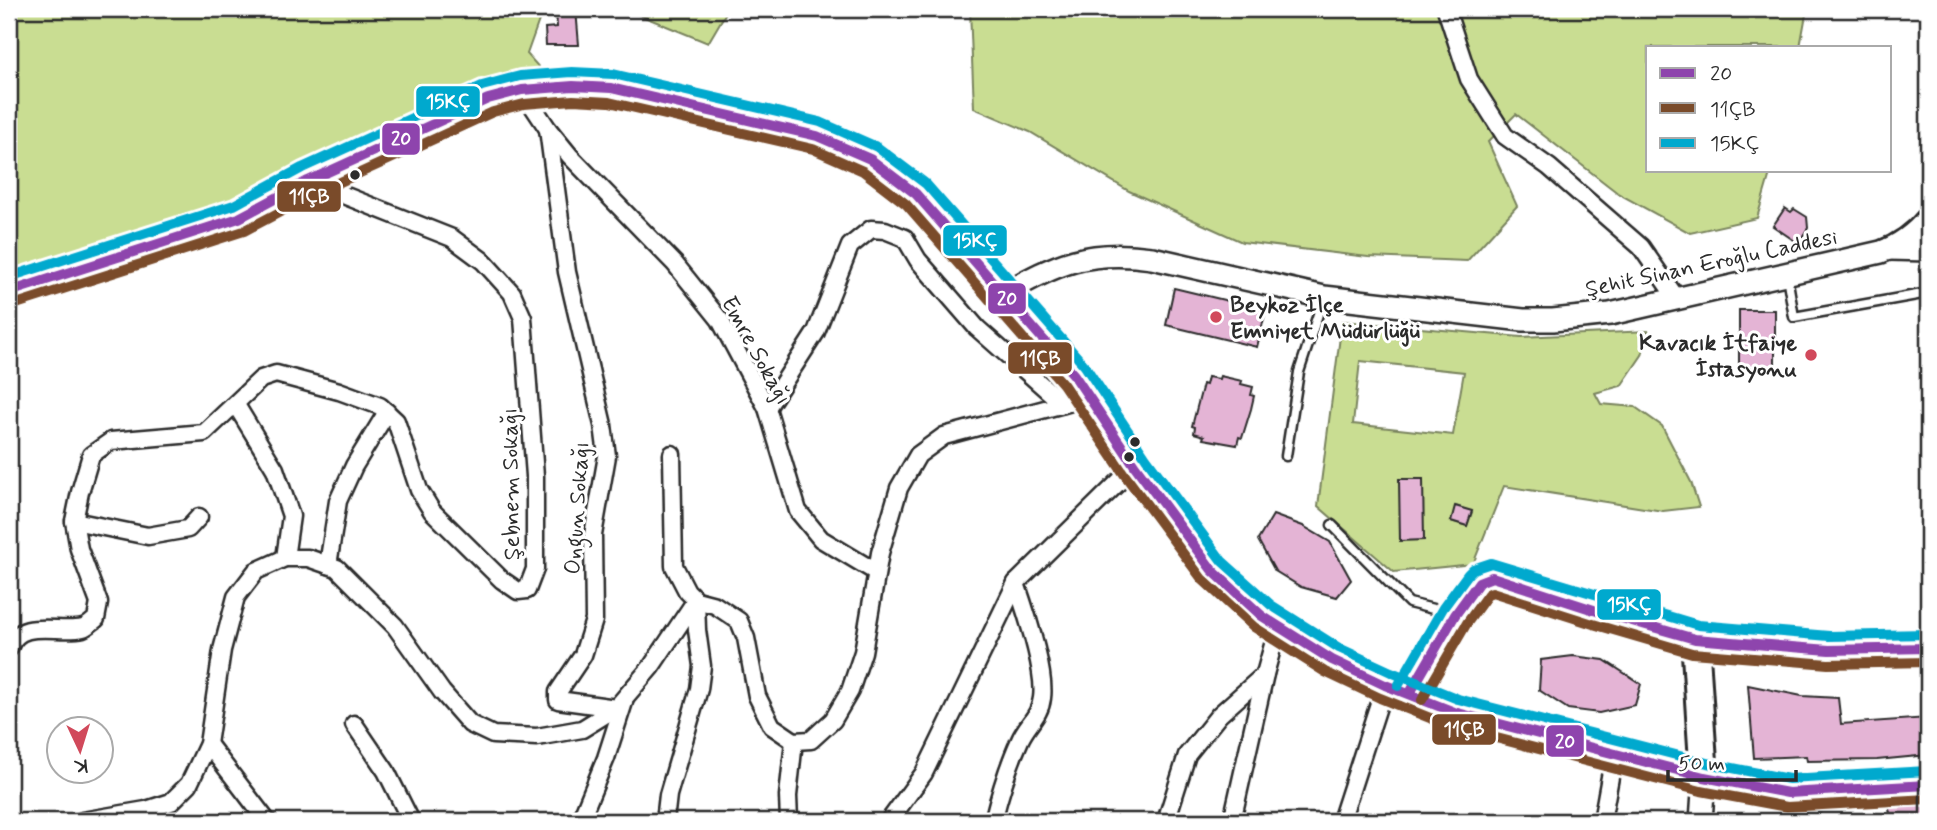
<svg xmlns="http://www.w3.org/2000/svg" width="1937" height="830" font-family="Mynerve,sans-serif">
<style>
.green{fill:#c9dd92;stroke:#7a845e;stroke-width:2;fill-rule:evenodd}
.building{fill:#e4b4d5;stroke:#2b2b2b;stroke-width:2}
.lines{fill:none;stroke-linecap:round;stroke-linejoin:round}
.service-casing{stroke:#2b2b2b;stroke-width:13}
.minor-casing{stroke:#2b2b2b;stroke-width:21}
.tertiary-casing{stroke:#2b2b2b;stroke-width:26}
.primary-casing{stroke:#2b2b2b;stroke-width:32}
.service{stroke:#fff;stroke-width:8}
.minor{stroke:#fff;stroke-width:16}
.tertiary{stroke:#fff;stroke-width:21}
.primary{stroke:#fff;stroke-width:26}
.bus-1-casing{stroke:#fff;stroke-width:16}
.bus-2-casing{stroke:#fff;stroke-width:16}
.bus-3-casing{stroke:#fff;stroke-width:16}
.bus-1{stroke:#8e44ad;stroke-width:10}
.bus-2{stroke:#7a4b2a;stroke-width:10}
.bus-3{stroke:#00a9ce;stroke-width:10}
.bus-dot{fill:#2b2b2b;stroke:#fff;stroke-width:2.5}
.poi-dot{fill:#d1495b;stroke:#fff;stroke-width:2.5}
.labels{text-anchor:middle;stroke-width:6;stroke-linejoin:round;paint-order:stroke}
.street-label{font-size:23px;fill:#2b2b2b;stroke:#fff}
.poi-label{font-size:23px;font-weight:bold;fill:#2b2b2b;stroke:#fff;text-anchor:start}
.line-badge{stroke:#fff;stroke-width:2.5}
.badge-label{font-size:19px;text-anchor:middle;font-weight:bold;fill:#fff}
</style>
<rect width="100%" height="100%" fill="#fff"/>
<filter id="ink" filterUnits="userSpaceOnUse"><feTurbulence type="fractalNoise" baseFrequency=".0143" numOctaves="2"/><feDisplacementMap in="SourceGraphic" scale="14" xChannelSelector="R" yChannelSelector="G"/><feConvolveMatrix kernelMatrix="1 2 1 2 8 2 1 2 1" color-interpolation-filters="sRGB"/></filter>
<g filter="url(#ink)">
<g class="green">
<polygon points="9,9 543,9 527,54 543,72 358,150 229,213 9,292"/>
<polygon points="625,9 728,9 708,43"/>
<polygon points="970,9 1807,9 1800,47 1648,47 1648,170 1771,170 1757,218 1690,233 1619,194 1516,114 1488,142 1517,206 1467,261 1368,257 1242,242 1129,191 1030,132 974,108"/>
<path d="M1342 321 1521 337 1648 331 1642 355 1621 386 1595 393 1601 404 1635 407 1662 426 1691 482 1699 507 1663 511 1504 486 1473 564 1394 572 1318 506ZM1360 361 1464 372 1453 435 1353 424ZM1456 506 1472 512 1467 526 1451 521Z"/>
</g>
<g class="building">
<polygon points="556,9 576,9 579,45 546,45 545,28 557,27"/>
<polygon points="1785,208 1791,212 1794,209 1807,217 1808,228 1798,243 1773,226"/>
<polygon points="1174,288 1266,310 1257,347 1166,325"/>
<rect x="1739" y="310" width="36" height="57"/>
<polygon points="1220,376 1242,381 1241,384 1253,387 1251,395 1254,396 1251,409 1242,438 1239,437 1237,445 1203,439 1204,436 1194,433 1195,427 1192,426 1203,384 1206,385 1208,377 1219,379"/>
<polygon points="1399,479 1423,479 1424,540 1400,541"/>
<polygon points="1455,506 1472,511 1467,526 1451,521"/>
<polygon points="1273,515 1303,526 1330,542 1351,580 1337,597 1301,587 1275,571 1258,540"/>
<polygon points="1573,656 1604,660 1641,684 1635,705 1599,713 1568,709 1539,690 1541,660"/>
<polygon points="1748,685 1802,696 1838,698 1841,724 1928,718 1928,755 1877,760 1807,761 1806,756 1754,758"/>
<polygon points="1888,805 1928,805 1928,821 1892,821"/>
</g>
<g class="lines">
<defs>
<g id="service">
<polyline points="1787,276 1794,317 1928,293"/>
<polyline points="1286,456 1299,372 1323,299"/>
<polyline points="1332,525 1409,603 1449,613"/>
</g>
<g id="minor">
<polyline points="1446,9 1469,79 1505,136 1549,167 1641,247 1677,299"/>
<polyline points="522,90 548,129 570,156 675,264 720,320 767,408 798,511 821,539 876,572"/>
<polyline points="548,129 567,272 603,425 607,456 593,535 594,620 583,655 558,692 558,700 616,708"/>
<polyline points="236,405 275,469 291,516 285,558"/>
<polyline points="767,408 816,332 850,246 871,229 885,230 905,238 918,260 977,328 1063,404"/>
<polyline points="672,454 674,566 687,591 696,600 715,605 739,621 746,638 757,696 772,726 794,741 811,740 833,720 850,691 863,652 880,553 899,488 918,455 944,436 1090,397"/>
<polyline points="74,521 148,536 188,529 199,517"/>
<polyline points="328,565 338,501 354,466 387,412"/>
<path d="M9 648C19 617 59 634 83 628 87 627 92 622 96 619L99 603 79 549 74 521 80 492 91 455 111 441 204 433 261 379 276 374 339 391 380 406 396 421 419 490 432 511 502 580 518 591 527 590 535 569V476L523 318 512 293 483 261 452 238 308 181"/>
<polyline points="354,724 386,771 411,821"/>
<polyline points="208,744 267,821"/>
<polyline points="1788,793 1814,821"/>
<polyline points="82,821 146,810 171,802 189,784 208,744 222,650 236,597 256,571 285,558 308,558 337,568 395,626 442,692 470,724 493,735 537,737 582,729 616,708 651,667 696,600"/>
<polyline points="580,821 606,758 624,702"/>
<polyline points="665,821 668,795 699,689 702,666 697,630 696,600"/>
<polyline points="789,821 788,796 794,741"/>
<polyline points="889,821 924,773 1016,583 1135,466"/>
<path d="M993 821C1000 793 1008 766 1020 740 1027 724 1040 716 1042 698 1046 672 1025 609 1016 583"/>
<polyline points="1166,821 1187,755 1219,715 1265,674"/>
<polyline points="1232,821 1265,674 1278,627"/>
<polyline points="1341,821 1385,685"/>
<polyline points="1602,821 1614,755"/>
</g>
<g id="tertiary">
<polyline points="1889,249 1928,250"/>
<path d="M1003 294C1058 263 1088 249 1152 258L1324 297 1523 320H1553L1610 314 1881 252C1900 245 1915 234 1928 218"/>
<polyline points="1701,821 1704,777"/>
</g>
<g id="primary">
<polyline points="9,292 239,218 308,181 488,99 522,90 573,86 611,88 817,136 870,159 916,194 1074,375 1135,466 1212,570 1262,616 1332,660 1385,685 1454,712 1704,777 1788,793 1928,785"/>
<polyline points="1695,639 1704,777"/>
<polyline points="1410,693 1455,615 1479,582 1492,577 1597,611 1695,639 1829,650 1928,648"/>
</g>
</defs>
<use href="#service" class="service-casing"/>
<use href="#minor" class="minor-casing"/>
<use href="#tertiary" class="tertiary-casing"/>
<use href="#primary" class="primary-casing"/>
<use href="#service" class="service"/>
<use href="#minor" class="minor"/>
<use href="#tertiary" class="tertiary"/>
<use href="#primary" class="primary"/>
<defs>
<g id="bus-1">
<polyline points="9,292 239,218 308,181 488,99 522,90 573,86 611,88 817,136 870,159 916,194 1074,375 1135,466 1212,570 1262,616 1332,660 1385,685 1454,712 1704,777 1788,793 1928,785"/>
<polyline points="1410,693 1455,615 1479,582 1492,577 1597,611 1695,639 1829,650 1928,648"/>
</g>
<g id="bus-2">
<polyline points="13,305 244,231 314,194 493,112 524,104 573,100 609,102 813,149 863,171 906,204 1063,384 1124,474 1202,579 1254,627 1325,672 1380,698 1450,726 1701,791 1787,807 1928,799"/>
<polyline points="1422,700 1467,623 1488,594 1492,592 1593,624 1692,653 1828,664 1928,662"/>
</g>
<g id="bus-3">
<polyline points="9,277 234,205 302,168 482,86 520,76 572,72 613,74 820,122 877,147 926,184 1085,366 1146,458 1222,561 1271,605 1339,648 1391,672 1458,699 1707,763 1789,779 1927,771"/>
<polyline points="1398,686 1443,608 1468,574 1473,569 1491,563 1698,625 1829,636 1928,634"/>
</g>
</defs>
<use href="#bus-1" class="bus-1-casing"/>
<use href="#bus-2" class="bus-2-casing"/>
<use href="#bus-3" class="bus-3-casing"/>
<use href="#bus-1" class="bus-1"/>
<use href="#bus-2" class="bus-2"/>
<use href="#bus-3" class="bus-3"/>
</g>
</g>
<g class="bus-dot">
<circle cx="355" cy="175" r="6"/>
<circle cx="1135" cy="442" r="6"/>
<circle cx="1129" cy="457" r="6"/>
</g>
<g class="poi-dot">
<circle cx="1216" cy="317" r="7"/>
<circle cx="1811" cy="355" r="7"/>
</g>
<g class="labels">
<g class="street-label">
<text transform="translate(1711 262) rotate(-12)" y="8">Şehit Sinan Eroğlu Caddesi</text>
<text transform="translate(757 350) rotate(61)" y="8">Emre Sokağı</text>
<text transform="translate(510 484) rotate(-91)" y="8">Şebnem Sokağı</text>
<text transform="translate(576 508) rotate(-86)" y="8">Ongun Sokağı</text>
</g>
<g class="poi-label">
<text x="1230" y="312">Beykoz İlçe<tspan x="1230" dy="26">Emniyet Müdürlüğü</tspan></text>
<text x="1797" y="350" text-anchor="end">Kavacık İtfaiye<tspan x="1797" dy="26">İstasyonu</tspan></text>
</g>
</g>
<g class="line-badge">
<rect x="415" y="85" width="66" height="33" rx="7" fill="#00a9ce"/>
<rect x="381" y="122" width="40" height="34" rx="7" fill="#8e44ad"/>
<rect x="276" y="180" width="66" height="33" rx="7" fill="#7a4b2a"/>
<rect x="942" y="224" width="66" height="33" rx="7" fill="#00a9ce"/>
<rect x="987" y="282" width="40" height="33" rx="7" fill="#8e44ad"/>
<rect x="1007" y="341" width="66" height="34" rx="7" fill="#7a4b2a"/>
<rect x="1596" y="588" width="66" height="33" rx="7" fill="#00a9ce"/>
<rect x="1431" y="713" width="66" height="33" rx="7" fill="#7a4b2a"/>
<rect x="1545" y="724" width="40" height="34" rx="7" fill="#8e44ad"/>
</g>
<g class="badge-label">
<text x="448" y="108">15KÇ</text>
<text x="401" y="145">20</text>
<text x="309" y="203">11ÇB</text>
<text x="975" y="247">15KÇ</text>
<text x="1007" y="305">20</text>
<text x="1040" y="365">11ÇB</text>
<text x="1629" y="611">15KÇ</text>
<text x="1464" y="736">11ÇB</text>
<text x="1565" y="748">20</text>
</g>
<rect width="1937" height="830" fill="none" stroke="#fff" stroke-width="35"/>
<rect x="18" y="18" width="1902" height="795" fill="none" stroke="#2b2b2b" stroke-width="2.5" filter="url(#ink)"/>
<rect x="1646" y="46" width="245" height="126" fill="#ffffff" stroke="#aaaaaa" stroke-width="2"/>
<rect x="1660" y="68" width="35" height="10" fill="#8e44ad" stroke="#aaaaaa" stroke-width="2"/>
<text x="1710" y="80" font-size="21" fill="#2b2b2b">20</text>
<rect x="1660" y="103" width="35" height="10" fill="#7a4b2a" stroke="#aaaaaa" stroke-width="2"/>
<text x="1710" y="116" font-size="21" fill="#2b2b2b">11ÇB</text>
<rect x="1660" y="138" width="35" height="10" fill="#00a9ce" stroke="#aaaaaa" stroke-width="2"/>
<text x="1710" y="150" font-size="21" fill="#2b2b2b">15KÇ</text>
<g transform="translate(80 750) rotate(176)"><circle r="33" fill="#ffffff" stroke="#aaaaaa" stroke-width="2"/>
<path d="M0-5L12 26L0 18L-12 26Z" fill="#d1495b"/>
<text y="-10" font-size="19" font-weight="bold" text-anchor="middle" fill="#2b2b2b">K</text>
</g>
<path d="M1668 770v10h128v-10" fill="none" stroke="#2b2b2b" stroke-width="3.5"/>
<text x="1678" y="770" font-size="21" fill="#2b2b2b" stroke="#ffffff" stroke-width="5" paint-order="stroke">50 m</text>
</svg>
